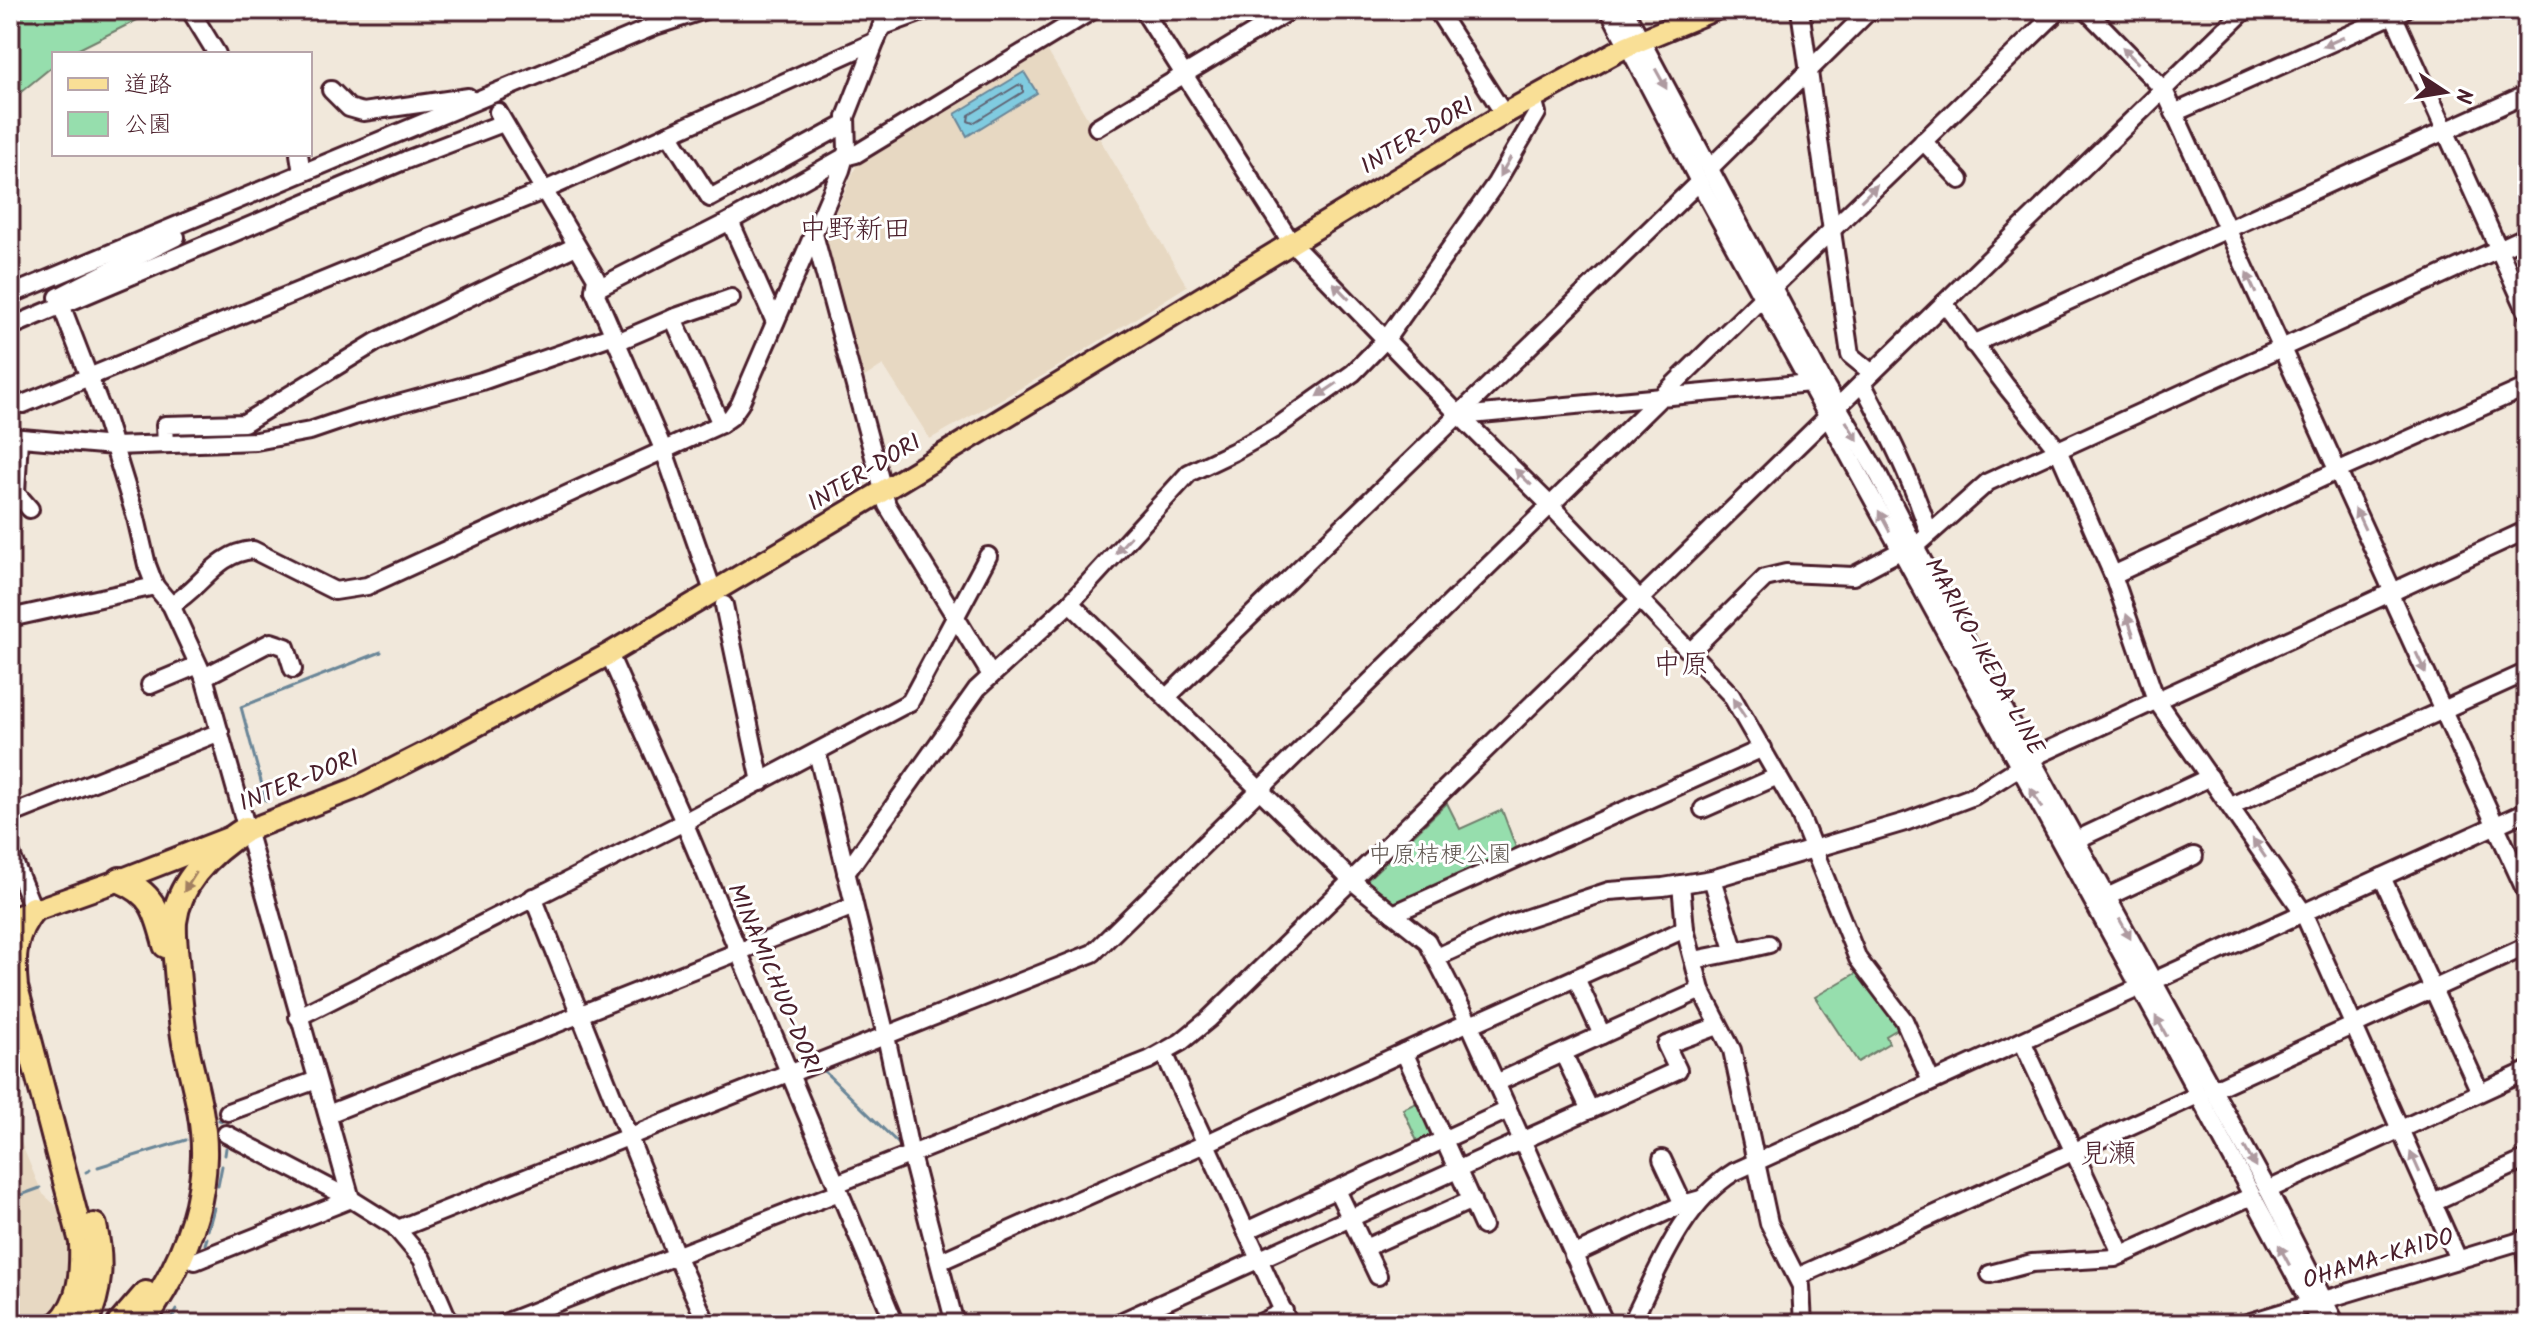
<svg xmlns="http://www.w3.org/2000/svg" width="2537" height="1334" font-family="Kalam,'Klee One',sans-serif">
<style>
.built{fill:#e7d8c2}
.green{fill:#96dead;stroke:#707e6c;stroke-width:2}
.water{fill:#80cbe0;stroke:#6a8698;stroke-width:2}
.lines{fill:none;stroke-linecap:round;stroke-linejoin:round}
.shore{stroke:#606473;stroke-width:2}
.stream{stroke:#6a8698;stroke-width:3}
.minor-casing{stroke:#4a1f2b;stroke-width:22}
.major-casing{stroke:#4a1f2b;stroke-width:26}
.highway-casing{stroke:#4a1f2b;stroke-width:30}
.minor{stroke:#fff;stroke-width:16}
.major{stroke:#f9df96;stroke-width:20}
.highway{stroke:#f9df96;stroke-width:24}
.oneway{fill:#ae9aa0}
.oneway2{fill:#a27f60}
.labels{text-anchor:middle;stroke-width:6;stroke-linejoin:round;paint-order:stroke}
.street-label{font-size:24px;fill:#4a1f2b;stroke:#fff}
.park-label{font-size:24px;fill:#615852;stroke:#fff}
.quarter-label{font-size:28px;fill:#4a1f2b;stroke:#fff}
</style>
<rect width="100%" height="100%" fill="#f1e8db"/>
<filter id="ink" filterUnits="userSpaceOnUse"><feTurbulence type="fractalNoise" baseFrequency=".0125" numOctaves="2"/><feDisplacementMap in="SourceGraphic" scale="16" xChannelSelector="R" yChannelSelector="G"/><feConvolveMatrix kernelMatrix="1 2 1 2 8 2 1 2 1" color-interpolation-filters="sRGB"/></filter>
<g filter="url(#ink)">
<g class="built">
<polygon points="1047,50 1187,286 1051,371 930,439 883,365 860,380 824,246 828,229 858,162"/>
<polygon points="10,1104 22,1145 36,1179 43,1194 62,1211 70,1229 71,1287 59,1310 44,1324 10,1324"/>
</g>
<g class="green">
<polygon points="10,10 157,10 69,54 54,54 54,65 10,101"/>
<polygon points="1447,803 1460,829 1502,810 1518,853 1396,908 1364,883"/>
<polygon points="1861,970 1901,1027 1886,1036 1889,1043 1858,1062 1815,997"/>
<polygon points="1420,1101 1436,1138 1419,1146 1403,1109"/>
</g>
<polygon class="water" points="1024,72 1037,93 967,136 955,114"/>
<g class="lines">
<polygon class="shore" points="1018,85 1023,86 1023,92 973,123 968,121 969,115"/>
<g class="stream">
<polyline points="266,800 241,707 381,652"/>
<polyline points="824,1071 901,1146"/>
<polyline points="219,1120 223,1121"/>
<polyline points="225,1155 226,1148"/>
<polyline points="98,1167 186,1140"/>
<polyline points="86,1172 90,1170"/>
<polyline points="218,1186 222,1166"/>
<polyline points="18,1196 40,1188"/>
<polyline points="208,1230 214,1208"/>
<polyline points="205,1244 207,1238"/>
<polyline points="680,1245 818,1191"/>
<polyline points="169,1324 177,1310"/>
<polyline points="479,1324 669,1250"/>
</g>
<defs>
<g id="minor">
<polyline points="190,10 217,54"/>
<polyline points="1143,10 1291,242 1460,416 1550,505 1731,695 1799,813 1858,959 1904,1020 1931,1081"/>
<polyline points="1437,10 1504,114"/>
<polyline points="1609,10 1704,191 2164,1031 2321,1324"/>
<polyline points="1625,10 1824,383 1879,476 1915,547 2268,1190 2336,1324"/>
<polyline points="1800,10 1850,355 1872,373"/>
<polyline points="2086,10 2164,90 2392,590"/>
<polyline points="2391,10 2527,312"/>
<polyline points="881,27 928,10"/>
<polyline points="331,90 349,108 363,112 468,97"/>
<polyline points="498,112 596,278 594,290 664,451 713,591"/>
<polyline points="2174,113 2404,10"/>
<polyline points="1097,127 1291,10"/>
<polyline points="669,134 710,198 844,125"/>
<polyline points="1923,141 1960,180"/>
<polyline points="299,154 302,173"/>
<polyline points="1710,168 1870,10"/>
<polyline points="730,221 775,322"/>
<polyline points="814,234 887,505 991,675"/>
<polyline points="1773,287 2059,10"/>
<polyline points="594,290 730,221 844,157 856,154 1093,10"/>
<polyline points="10,295 655,26 705,10"/>
<polyline points="1944,303 2006,386 2058,450 2113,575 2156,700 2303,912 2458,1259"/>
<polyline points="673,318 721,424"/>
<polyline points="10,327 406,160 503,123"/>
<polyline points="617,342 673,318 731,298"/>
<polyline points="1973,344 2527,94"/>
<path d="M1862 383C1888 432 1912 480 1929 533"/>
<polyline points="23,404 545,190 876,41"/>
<polyline points="1460,416 1810,383"/>
<polyline points="10,437 114,446 256,441 310,431 354,416 482,381 614,335"/>
<polyline points="19,438 16,493 30,509"/>
<polyline points="166,444 165,425 244,423 376,342 576,246"/>
<polyline points="1915,547 1988,482 2527,236"/>
<polyline points="2113,575 2337,471 2527,387"/>
<polyline points="155,586 147,565 136,518 106,421 58,297 176,237"/>
<polyline points="2389,592 2527,894"/>
<polyline points="1070,603 1351,880 1427,941 1470,1025 1605,1324"/>
<path d="M171 605C202 588 215 553 253 550L335 591 367 586 721 424 731 417 740 404 841 170 847 150 846 117 888 10"/>
<polyline points="724,605 761,782"/>
<polyline points="10,618 155,586 171,605 204,677 351,1199 195,1261"/>
<polyline points="1691,651 1765,578 1786,573 1853,576 1900,551"/>
<polyline points="609,654 684,822 895,1324"/>
<polyline points="204,677 271,642 286,647 293,669"/>
<polyline points="150,685 198,665"/>
<polyline points="1167,697 1699,182"/>
<polyline points="817,752 886,1036 911,1155 955,1324"/>
<polyline points="2231,806 2527,672"/>
<polyline points="1703,809 1778,776"/>
<polyline points="10,815 220,732"/>
<polyline points="2076,840 2210,777"/>
<polyline points="10,852 33,909"/>
<polyline points="846,873 977,689 1070,603 1189,473 1233,452 1274,429 1353,373 1387,338 1496,183 1537,113 1533,98"/>
<polyline points="2382,877 2480,1092"/>
<polyline points="1712,879 1733,946 1739,951 1769,944"/>
<polyline points="1681,884 1685,929 1701,990 1732,1050 1769,1223 1801,1286 1803,1324"/>
<polyline points="533,897 676,1255 707,1324"/>
<polyline points="2107,897 2194,856"/>
<polyline points="1393,914 1763,748"/>
<polyline points="1437,957 1509,924 1609,891 1663,887 1712,879 1905,822 1974,796 2040,754 2527,530"/>
<polyline points="1694,960 1739,951"/>
<polyline points="1576,978 1602,1035"/>
<polyline points="298,1017 684,822 910,702 988,556"/>
<polyline points="1470,1025 1685,929"/>
<polyline points="2022,1041 2122,1255"/>
<polyline points="1404,1052 1483,1226"/>
<polyline points="1164,1053 1289,1324"/>
<polyline points="1563,1053 1590,1110"/>
<polyline points="789,1074 1093,953 1762,298"/>
<polyline points="1496,1083 1701,990"/>
<polyline points="2212,1090 2527,946"/>
<polyline points="228,1112 317,1080"/>
<polyline points="328,1114 854,906"/>
<polyline points="226,1134 351,1199 394,1226 422,1259 450,1324"/>
<polyline points="1662,1159 1683,1204"/>
<polyline points="836,1184 1149,1060 1181,1042 1209,1019 2245,10"/>
<polyline points="1337,1190 1378,1276"/>
<polyline points="2268,1190 2527,1071"/>
<polyline points="2433,1202 2527,1159"/>
<polyline points="398,1229 788,1073"/>
<polyline points="1246,1231 1508,1110"/>
<polyline points="2524,1239 2527,1266"/>
<polyline points="1365,1248 1472,1200"/>
<polyline points="1573,1255 1683,1204 1701,1199"/>
<polyline points="941,1261 1207,1143 1469,1022"/>
<polyline points="1990,1274 2032,1263 2115,1258 2252,1196"/>
<polyline points="1797,1277 2198,1095"/>
<polyline points="502,1324 839,1192"/>
<polyline points="1116,1324 1678,1070 1666,1045 1718,1026"/>
<polyline points="1258,1324 1284,1311"/>
<path d="M1631 1324C1658 1271 1681 1205 1734 1172L2527 811"/>
<polyline points="2244,1324 2527,1239"/>
</g>
<polyline id="major" points="10,919 120,880 354,789 435,748 609,654 883,491 1504,114 1627,46 1714,10"/>
<g id="highway">
<path d="M120 880C154 894 157 912 166 945"/>
<path d="M33 909C13 933 12 957 15 987L82 1242C83 1271 82 1303 59 1324"/>
<path d="M85 1324C100 1291 102 1261 94 1226"/>
<polyline points="120,1324 146,1294"/>
<path d="M141 1324C176 1275 203 1218 204 1156 205 1117 193 1081 185 1043 181 1019 179 994 177 970 176 955 173 938 174 922 179 880 213 850 246 829"/>
</g>
</defs>
<use href="#minor" class="minor-casing"/>
<use href="#major" class="major-casing"/>
<use href="#highway" class="highway-casing"/>
<use href="#minor" class="minor"/>
<use href="#major" class="major"/>
<use href="#highway" class="highway"/>
</g>
<defs><path id="oneway-solid" d="M-6-.8H1V-3.2L6.5 0L1 3.2V.8H-6Z" transform="scale(2)"/></defs>
<g class="oneway">
<use href="#oneway-solid" transform="translate(2333 42) rotate(156)"/>
<use href="#oneway-solid" transform="translate(2130 55) rotate(-134)"/>
<use href="#oneway-solid" transform="translate(1661 79) rotate(61)"/>
<use href="#oneway-solid" transform="translate(1505 167) rotate(120)"/>
<use href="#oneway-solid" transform="translate(1869 193) rotate(-45)"/>
<use href="#oneway-solid" transform="translate(2251 283) rotate(-114)"/>
<use href="#oneway-solid" transform="translate(1341 291) rotate(-134)"/>
<use href="#oneway-solid" transform="translate(1327 390) rotate(146)"/>
<use href="#oneway-solid" transform="translate(1852 431) rotate(59)"/>
<use href="#oneway-solid" transform="translate(1523 477) rotate(-136)"/>
<use href="#oneway-solid" transform="translate(2360 519) rotate(-115)"/>
<use href="#oneway-solid" transform="translate(1884 521) rotate(-118)"/>
<use href="#oneway-solid" transform="translate(1123 545) rotate(132)"/>
<use href="#oneway-solid" transform="translate(2130 625) rotate(-109)"/>
<use href="#oneway-solid" transform="translate(2421 663) rotate(65)"/>
<use href="#oneway-solid" transform="translate(1739 708) rotate(-123)"/>
<use href="#oneway-solid" transform="translate(2036 798) rotate(-119)"/>
<use href="#oneway-solid" transform="translate(2259 848) rotate(-124)"/>
<use href="#oneway-solid" transform="translate(2125 929) rotate(61)"/>
<use href="#oneway-solid" transform="translate(2161 1026) rotate(-119)"/>
<use href="#oneway-solid" transform="translate(2250 1157) rotate(61)"/>
<use href="#oneway-solid" transform="translate(2415 1162) rotate(-114)"/>
<use href="#oneway-solid" transform="translate(2284 1255) rotate(-118)"/>
</g>
<use class="oneway2" href="#oneway-solid" transform="translate(190 882) rotate(122)"/>
</g>
<g class="labels">
<g class="street-label">
<text transform="translate(1417 135) rotate(-31)" y="8">INTER-DORI</text>
<text transform="translate(864 472) rotate(-31)" y="8">INTER-DORI</text>
<text transform="translate(1985 656) rotate(61)" y="8">MARIKO-IKEDA LINE</text>
<text transform="translate(299 780) rotate(-22)" y="8">INTER-DORI</text>
<text transform="translate(775 979) rotate(67)" y="8">MINAMICHUO-DORI</text>
<text transform="translate(2378 1258) rotate(-17)" y="8">OHAMA-KAIDO</text>
</g>
<g class="park-label">
<text x="1440" y="862">中原桔梗公園</text>
</g>
<g class="quarter-label">
<text x="855" y="238">中野新田</text>
<text x="1681" y="673">中原</text>
<text x="2108" y="1162">見瀬</text>
</g>
</g>
<rect width="2537" height="1334" fill="none" stroke="#fff" stroke-width="40"/>
<rect x="20" y="20" width="2497" height="1294" fill="none" stroke="#4a1f2b" stroke-width="3" filter="url(#ink)"/>
<rect x="52" y="52" width="260" height="104" fill="#ffffff" stroke="#b7a5aa" stroke-width="2"/>
<rect x="68" y="78" width="40" height="12" fill="#f9df96" stroke="#b7a5aa" stroke-width="2"/>
<text x="124" y="92" font-size="24" fill="#4a1f2b">道路</text>
<rect x="68" y="112" width="40" height="24" fill="#96dead" stroke="#b7a5aa" stroke-width="2"/>
<text x="124" y="132" font-size="24" fill="#4a1f2b">公園</text>
<g transform="translate(2445 92) rotate(102)" stroke="#ffffff" stroke-width="6" paint-order="stroke">
<path d="M0-6L14 30L0 20L-14 30Z" fill="#4a1f2b"/>
<text y="-12" font-size="22" font-weight="bold" text-anchor="middle" fill="#4a1f2b">N</text>
</g>
</svg>
